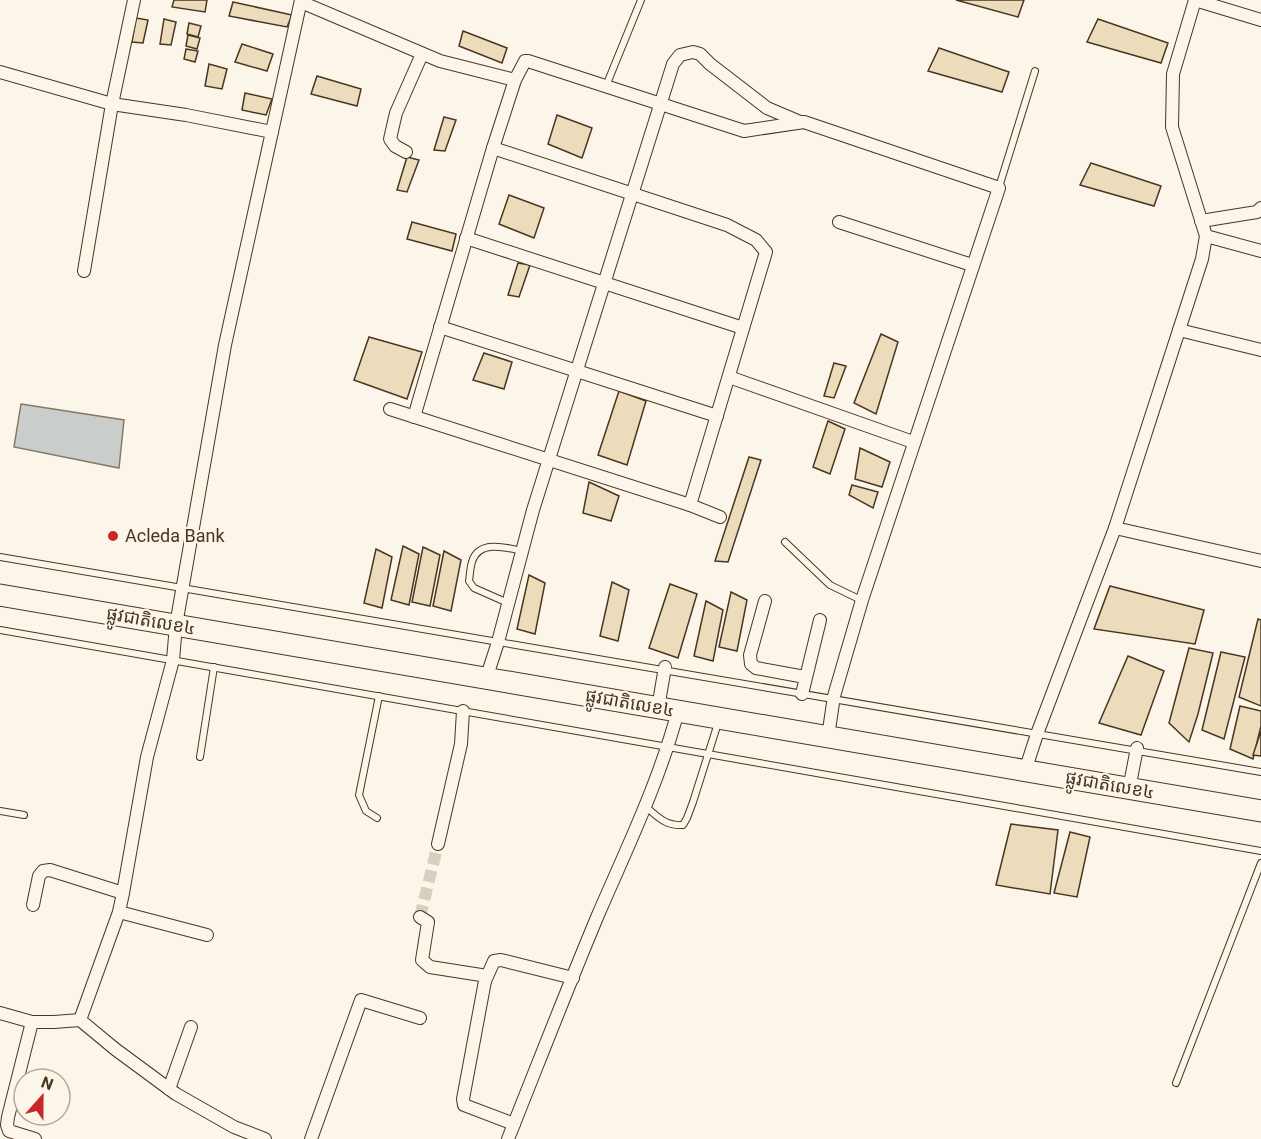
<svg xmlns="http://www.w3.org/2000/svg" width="1261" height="1139" font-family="Roboto,'Noto Sans Khmer',sans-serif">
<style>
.water{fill:#c9cecd;stroke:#887966;stroke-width:1.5}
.building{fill:#ecdcbc;stroke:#4a3520;stroke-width:1.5}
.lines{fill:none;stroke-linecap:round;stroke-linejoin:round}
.street-tunnel{stroke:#d8cfc1;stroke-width:12;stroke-dasharray:12 6;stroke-linecap:butt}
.lane-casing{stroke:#4a3520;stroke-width:8}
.street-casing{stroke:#4a3520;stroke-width:14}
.highway-casing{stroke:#4a3520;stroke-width:23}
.lane{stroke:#fbf6e9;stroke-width:6}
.street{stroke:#fbf6e9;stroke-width:12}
.highway{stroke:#fbf6e9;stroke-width:21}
.poi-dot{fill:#c62828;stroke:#fbf6e9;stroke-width:2}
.labels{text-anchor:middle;stroke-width:4.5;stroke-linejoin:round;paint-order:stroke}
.poi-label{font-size:18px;fill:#4a3520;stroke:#fbf6e9;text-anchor:start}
.street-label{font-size:18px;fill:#4a3520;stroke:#fbf6e9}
</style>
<rect width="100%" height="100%" fill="#fbf6e9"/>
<polygon class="water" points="21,404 124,420 119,468 14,447"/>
<g class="building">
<polygon points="174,0 207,0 205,12 172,7"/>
<polygon points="956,0 1024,0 1018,17"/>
<polygon points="233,2 292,15 287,27 229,16"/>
<polygon points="136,18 148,20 143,43 132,42"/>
<polygon points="164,19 176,22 171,45 160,44"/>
<polygon points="1098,19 1168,43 1161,63 1087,42"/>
<polygon points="189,23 201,26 198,37 187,34"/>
<polygon points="463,31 507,48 502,63 459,46"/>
<polygon points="188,35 200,38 197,49 186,46"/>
<polygon points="242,44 273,54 267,71 235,62"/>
<polygon points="939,48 1009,72 1002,92 928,71"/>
<polygon points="186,49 198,51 195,62 184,59"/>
<polygon points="209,64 227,69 222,89 205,86"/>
<polygon points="317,76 361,89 357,106 311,94"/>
<polygon points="245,93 272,99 266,115 242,110"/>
<polygon points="557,115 592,128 582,158 548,144"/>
<polygon points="444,117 456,120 445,151 434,150"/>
<polygon points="407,157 419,160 407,192 397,190"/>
<polygon points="1091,163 1161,186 1154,206 1080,185"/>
<polygon points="509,195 544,208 534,238 499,224"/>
<polygon points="412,222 456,234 452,251 407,239"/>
<polygon points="518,263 530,265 519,297 508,295"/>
<polygon points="881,334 898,342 876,414 854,403"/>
<polygon points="369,337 422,352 407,399 354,380"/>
<polygon points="484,353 512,362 504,389 473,380"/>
<polygon points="834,363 846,366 834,398 824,396"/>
<polygon points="619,391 646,401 627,465 598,455"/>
<polygon points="828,421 845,429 830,474 813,467"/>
<polygon points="860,448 890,462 882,487 855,479"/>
<polygon points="749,457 761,460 728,562 715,561"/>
<polygon points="589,482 619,496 611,521 583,513"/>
<polygon points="852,485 878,492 873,508 849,495"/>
<polygon points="403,546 419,554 409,605 391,600"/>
<polygon points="423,547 440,555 430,606 412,602"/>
<polygon points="376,549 392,557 382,608 364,603"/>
<polygon points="444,551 461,560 451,611 433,606"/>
<polygon points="529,575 545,583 535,634 517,629"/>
<polygon points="612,582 629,590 618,641 600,636"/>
<polygon points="670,584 697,594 678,658 649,648"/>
<polygon points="1110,586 1204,610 1195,644 1094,629"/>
<polygon points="731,592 747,600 737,651 719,647"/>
<polygon points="706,601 723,610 713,661 694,656"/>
<polygon points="1258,619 1261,620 1261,706 1239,697"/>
<polygon points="1189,648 1213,653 1198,714 1189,742 1169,723"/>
<polygon points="1221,652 1245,657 1224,739 1202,730"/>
<polygon points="1128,656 1164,671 1141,735 1099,723"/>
<polygon points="1240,706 1261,711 1261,726 1253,759 1230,749"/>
<polygon points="1261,731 1261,756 1253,755"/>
<polygon points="1011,824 1058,830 1050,894 996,885"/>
<polygon points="1070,832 1090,837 1077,897 1054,893"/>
</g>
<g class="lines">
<polyline class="street-tunnel" points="420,917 438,844"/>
<defs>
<g id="lane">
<polyline points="606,86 641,0"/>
<polyline points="999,187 1035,71"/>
<polyline points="785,542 830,585 861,600"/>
<polyline points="0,557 1261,772"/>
<path d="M508 603 474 588 469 581C470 575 470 568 472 562 478 540 505 547 522 551"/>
<polyline points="0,630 1261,851"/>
<polyline points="200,757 214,667"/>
<path d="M646 807C658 817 665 826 683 825L687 818 693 802 718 723"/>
<polyline points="0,811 24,815"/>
<polyline points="377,818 366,811 359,795 379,696"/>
<polyline points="1176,1083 1261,863"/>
</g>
<g id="street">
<polyline points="1195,0 1261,20"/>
<polyline points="301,2 440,61 515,80"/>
<polyline points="0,72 112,104 186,115 272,132"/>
<polyline points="493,148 727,225 756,240 766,252 690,505"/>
<polyline points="406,152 395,146 390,139 396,113 422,54"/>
<polyline points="1201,221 1257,212 1261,208"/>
<polyline points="839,222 972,265"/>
<polyline points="1206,236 1261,251"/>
<polyline points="466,238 743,328"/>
<polyline points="84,271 112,104 134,0"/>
<polyline points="440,327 717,416"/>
<polyline points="1179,330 1261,350"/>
<polyline points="729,377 913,442"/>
<polyline points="390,409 690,505 720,517"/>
<polyline points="414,417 493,148 515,80 525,61 528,61 744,131 804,122 999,188 862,600 834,696 828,737"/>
<polyline points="1115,528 1261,561"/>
<polyline points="765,601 750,655 751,664 756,668 805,677"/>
<polyline points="486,679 498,642 533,510 673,64 680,55 693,52 700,54 710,64 767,108 800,122"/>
<polyline points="802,694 820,620"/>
<polyline points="658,708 665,667"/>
<polyline points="1025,771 1037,734 1115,528 1202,259 1206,236 1172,127 1173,74 1195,0"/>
<polyline points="1129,789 1137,748"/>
<polyline points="438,844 461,744 463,711"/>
<polyline points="33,905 39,876 43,871 50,870 123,893"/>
<polyline points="119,912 207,935"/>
<polyline points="420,917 428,922 422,960 430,967 481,975 484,977 485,981 463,1099 464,1105 514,1124"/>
<polyline points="485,981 494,961 501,960 573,978"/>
<polyline points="0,1013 32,1022 54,1022 80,1020"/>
<polyline points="32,1022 8,1117 7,1125 9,1131 35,1139"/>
<polyline points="169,1089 191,1027"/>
<polyline points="265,1139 234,1127 176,1094 115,1049 80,1020 119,912 123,893 147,757 173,660 176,625 225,345 301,0"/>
<polyline points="311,1139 361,1000 420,1018"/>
<path d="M508 1139C538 1064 567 989 598 915 627 848 659 782 678 711"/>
</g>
<polyline id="highway" points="0,595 1261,811"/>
</defs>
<use href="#lane" class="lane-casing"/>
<use href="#street" class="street-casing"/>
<use href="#highway" class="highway-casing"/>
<use href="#lane" class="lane"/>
<use href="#street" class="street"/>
<use href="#highway" class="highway"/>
</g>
<circle class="poi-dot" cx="113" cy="536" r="6"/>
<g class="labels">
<g class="poi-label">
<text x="125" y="542">Acleda Bank</text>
</g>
<g class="street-label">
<text transform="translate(151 621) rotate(10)" y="6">ផ្លូវជាតិលេខ៤</text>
<text transform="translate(630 703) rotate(10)" y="6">ផ្លូវជាតិលេខ៤</text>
<text transform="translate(1110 785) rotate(10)" y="6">ផ្លូវជាតិលេខ៤</text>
</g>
</g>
<g transform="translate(42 1097) rotate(21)"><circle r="28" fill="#fbf6e9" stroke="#b4a999" stroke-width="1.5"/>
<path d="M0-4.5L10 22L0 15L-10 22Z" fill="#c62828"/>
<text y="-9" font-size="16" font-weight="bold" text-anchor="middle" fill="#4a3520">N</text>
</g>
</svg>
